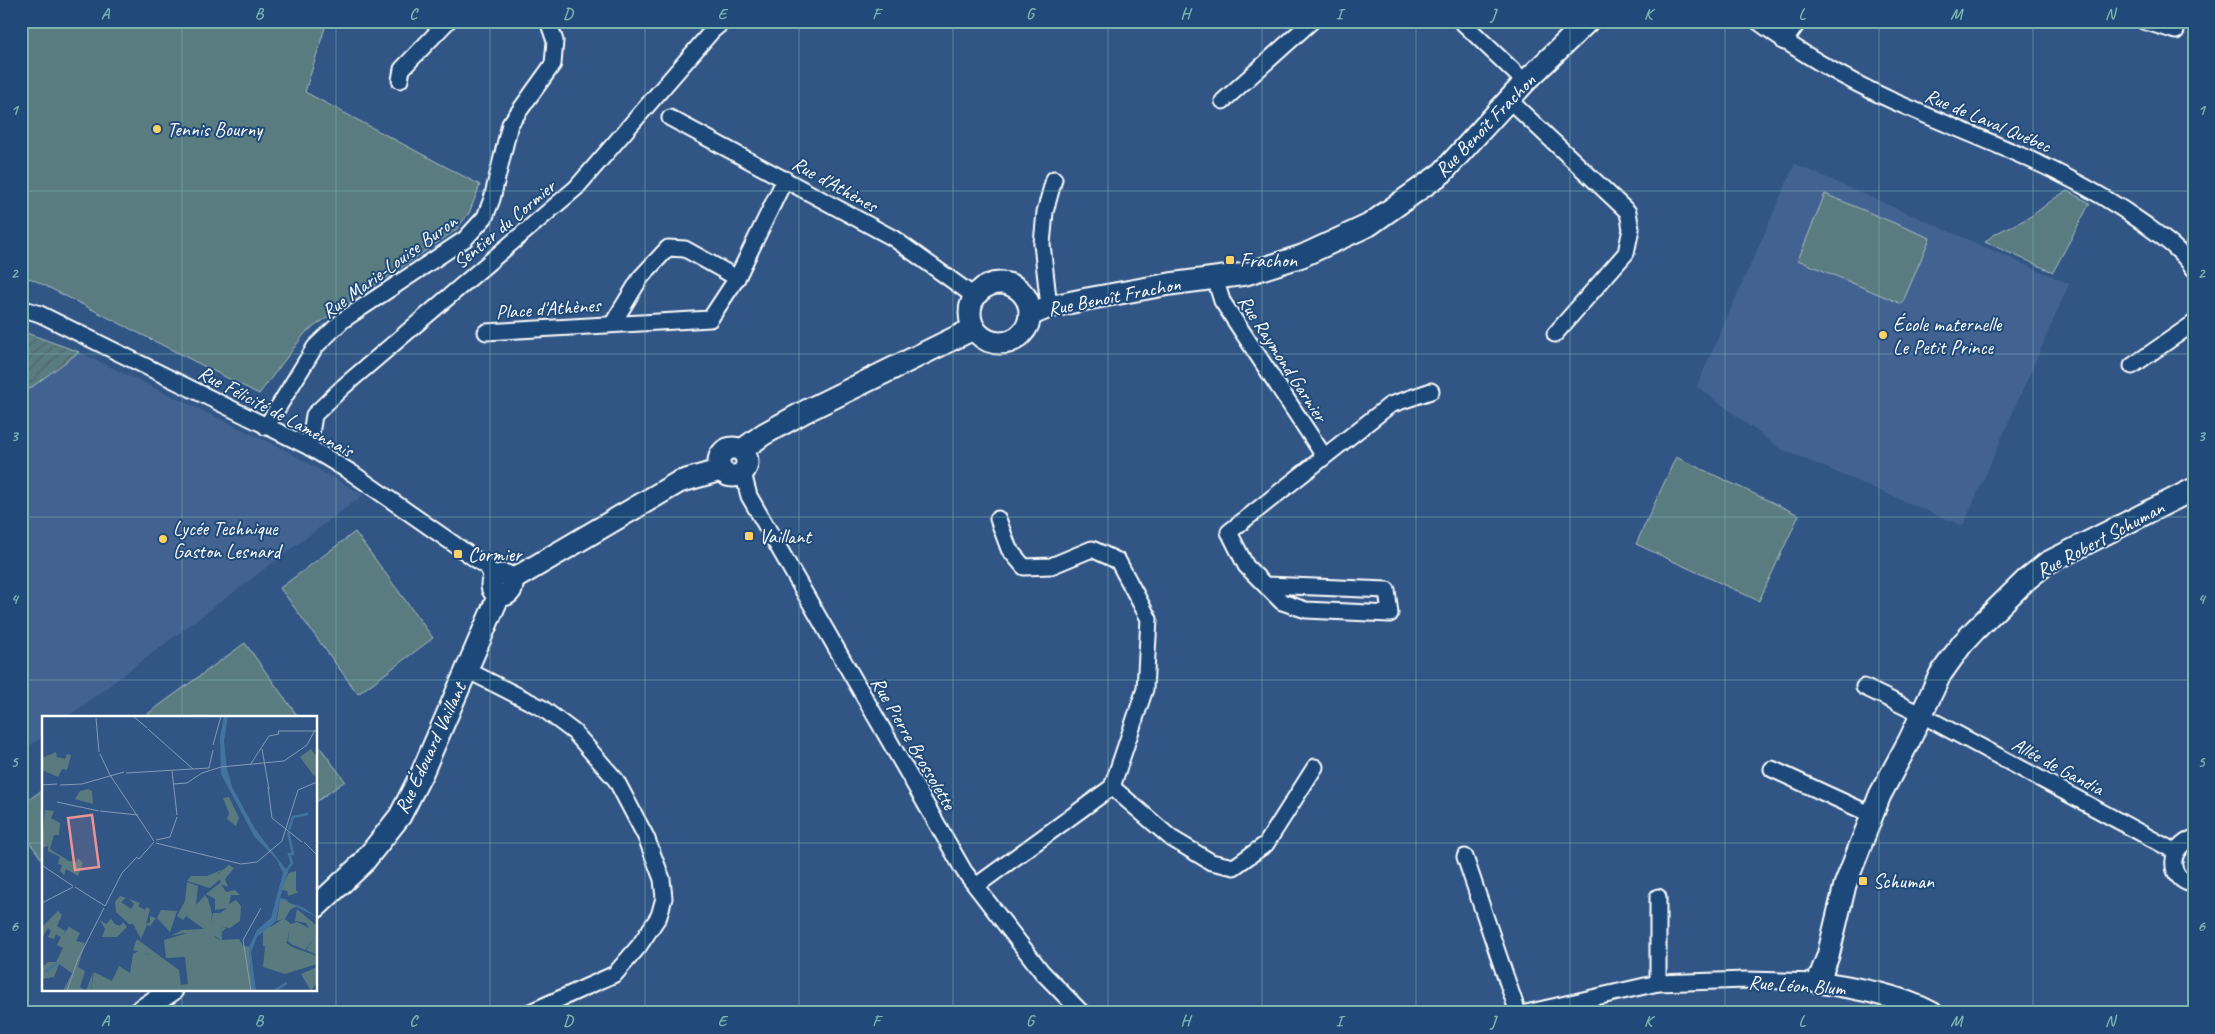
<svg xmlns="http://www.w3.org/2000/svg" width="2215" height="1034" font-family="Caveat,sans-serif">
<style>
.built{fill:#436392}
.green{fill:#597b80;stroke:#acbdc0}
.garden{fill:url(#garden-furrows);stroke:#acbdc0}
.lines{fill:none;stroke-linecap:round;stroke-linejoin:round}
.street-casing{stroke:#fff;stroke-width:19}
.secondary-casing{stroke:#fff;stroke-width:25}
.street{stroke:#1f4a7a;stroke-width:15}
.secondary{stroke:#1f4a7a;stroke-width:21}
.grid{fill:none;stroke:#7bb4af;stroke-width:1;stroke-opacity:0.55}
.poi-dot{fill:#ffd166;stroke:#1f4a7a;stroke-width:2}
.labels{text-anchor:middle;stroke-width:4;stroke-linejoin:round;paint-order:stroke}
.street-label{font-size:20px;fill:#fff;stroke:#1f4a7a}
.poi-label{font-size:20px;fill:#fff;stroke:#1f4a7a;text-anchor:start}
.inset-river{fill:none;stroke:#43749f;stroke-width:2.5}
.inset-road{fill:none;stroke:#839ab6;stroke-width:1}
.view{fill:#ea9494;fill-opacity:0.15;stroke:#ea9494;stroke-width:2.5}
.inset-edge{fill:none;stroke:#fff;stroke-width:2.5}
.neatline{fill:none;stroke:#7bb4af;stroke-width:2}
.grid-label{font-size:16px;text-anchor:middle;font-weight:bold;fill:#7bb4af}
</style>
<defs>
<pattern id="garden-furrows" width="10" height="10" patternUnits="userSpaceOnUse" patternTransform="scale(1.25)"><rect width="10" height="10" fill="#597b80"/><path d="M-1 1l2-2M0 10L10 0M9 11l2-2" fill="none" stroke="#526466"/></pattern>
</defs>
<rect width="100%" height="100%" fill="#315686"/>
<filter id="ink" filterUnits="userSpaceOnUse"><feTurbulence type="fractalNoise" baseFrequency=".02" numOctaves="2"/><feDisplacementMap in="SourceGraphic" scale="10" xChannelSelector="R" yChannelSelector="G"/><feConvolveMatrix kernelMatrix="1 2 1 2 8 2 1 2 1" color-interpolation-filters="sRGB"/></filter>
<g filter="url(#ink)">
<g class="built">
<polygon points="1795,164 2069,284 1963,526 1779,448 1697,386"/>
<polygon points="79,352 285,450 363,495 66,718 44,718 44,735 21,752 21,395"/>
</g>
<g class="green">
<polygon points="21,21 327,21 305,92 480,185 469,213 456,230 306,332 259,394 32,279 21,277"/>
<path d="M2067 191 2090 203 2053 272 1985 242C1998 229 2016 226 2031 216 2043 208 2053 198 2067 191Z"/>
<polygon points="1825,194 1930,238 1902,304 1798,260"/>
<polygon points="1676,457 1799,515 1759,601 1636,544"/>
<polygon points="355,532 433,638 358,694 280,588"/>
<polygon points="245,643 299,718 142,718"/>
<polygon points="316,742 345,781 316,802"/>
<polygon points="44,789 44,862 21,831 21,805"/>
</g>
<polygon class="garden" points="21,331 79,352 21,395"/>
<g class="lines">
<defs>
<g id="street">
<polyline points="1461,21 1525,82"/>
<path d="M1757 21C1804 56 1855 85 1909 108 1990 143 2071 171 2143 223 2162 237 2180 249 2194 269"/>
<polyline points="2143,21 2176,31"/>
<polyline points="1784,42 1799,21"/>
<polyline points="400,80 402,69 448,21"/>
<polyline points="1509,100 1628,212 1631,229 1626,253 1555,334"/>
<polyline points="1223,101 1312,21"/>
<polyline points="670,118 893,238 974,296"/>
<polyline points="2188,260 2194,246"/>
<polyline points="1215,278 1222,301 1324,456"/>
<polyline points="1049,307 1042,244 1045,212 1054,179"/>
<polyline points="21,308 40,314 309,447 352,473 474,558 487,567 493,578"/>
<polyline points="613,323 641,277 668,248 685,249 737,278"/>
<polyline points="486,332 710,319 737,278 785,179"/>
<polyline points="2132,366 2194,323"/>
<polyline points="266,427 315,347 343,320 465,239 485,217 492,199 510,124 553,64 555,41 548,21"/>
<polyline points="309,447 314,415 344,386 576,188 712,31 724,21"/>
<polyline points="743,473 749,496 964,871 1042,972 1082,1013"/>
<polyline points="1267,585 1387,590 1390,614 1306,610 1282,602 1246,566 1229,532 1390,405 1431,391"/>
<polyline points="467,670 542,708 574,732 616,780 646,837 662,879 664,898 659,916 639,946 615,974 528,1013"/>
<polyline points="1864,687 1922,715 2176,852"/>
<polyline points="1772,769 1872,815"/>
<polyline points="1112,787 1171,838 1211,862 1234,867 1266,844 1315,767"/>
<path d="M2194 838C2168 847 2166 879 2194 885"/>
<polyline points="1465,857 1518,1013"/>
<polyline points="976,886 1112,787 1145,689 1149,619 1118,561 1092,549 1051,566 1024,567 1009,549 998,519"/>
<polyline points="1658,897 1658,983"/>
<polyline points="1526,1013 1658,983 1746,980 1818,982"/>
</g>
<g id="secondary">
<circle cx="1000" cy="313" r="30"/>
<polyline points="1030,315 1049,307 1087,299 1170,284 1246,274 1302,256 1369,225 1442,173 1525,82 1588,21"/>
<circle cx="733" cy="462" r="14"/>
<polyline points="742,450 764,434 806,411 973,329"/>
<circle cx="502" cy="585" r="10"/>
<polyline points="512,580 679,482 721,470"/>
<polyline points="316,907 362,864 400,816 422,773 499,595"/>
<polyline points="138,1013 172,990"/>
<path d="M1932 1013C1897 995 1856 988 1818 982L1828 956 1845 885 1880 795 1909 741 1940 675 1962 644 1975 630 2026 580 2047 563 2194 489"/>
</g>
</defs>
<use href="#street" class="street-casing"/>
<use href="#secondary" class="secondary-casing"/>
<use href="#street" class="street"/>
<use href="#secondary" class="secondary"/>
</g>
</g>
<path class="grid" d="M182 21V718M336 21V1013M490 21V1013M645 21V1013M799 21V1013M953 21V1013M1108 21V1013M1262 21V1013M1416 21V1013M1570 21V1013M1725 21V1013M1879 21V1013M2033 21V1013M21 191H2194M21 354H2194M21 517H2194M21 680H2194M21 843H44M316 843H2194M182 990V1013"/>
<g class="poi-dot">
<circle cx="157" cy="129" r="5"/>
<rect x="1225" y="255" width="10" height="10" rx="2.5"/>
<circle cx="1883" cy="335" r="5"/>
<rect x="744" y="531" width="10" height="10" rx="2.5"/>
<circle cx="163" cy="539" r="5"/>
<rect x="453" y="549" width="10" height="10" rx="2.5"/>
<rect x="1858" y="876" width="10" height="10" rx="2.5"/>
</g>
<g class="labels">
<g class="street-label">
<text transform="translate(1988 120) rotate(23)" y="7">Rue de Laval Québec</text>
<text transform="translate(1485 125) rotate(-46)" y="7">Rue Benoît Frachon</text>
<text transform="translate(835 184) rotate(29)" y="7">Rue d'Athènes</text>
<text transform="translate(504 224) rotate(-40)" y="7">Sentier du Cormier</text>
<text transform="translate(389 266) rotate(-36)" y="7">Rue Marie-Louise Buron</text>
<text transform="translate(1114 296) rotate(-11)" y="7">Rue Benoît Frachon</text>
<text transform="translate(548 308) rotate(-4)" y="7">Place d'Athènes</text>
<text transform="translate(1283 358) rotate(57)" y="7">Rue Raymond Garnier</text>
<text transform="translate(276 411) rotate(28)" y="7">Rue Félicité de Lamennais</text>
<text transform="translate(2100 539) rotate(-28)" y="7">Rue Robert Schuman</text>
<text transform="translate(914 743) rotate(60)" y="7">Rue Pierre Brossolette</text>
<text transform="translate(430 748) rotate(-65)" y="7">Rue Édouard Vaillant</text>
<text transform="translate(2058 766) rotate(28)" y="7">Allée de Gandia</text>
<text transform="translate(1797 985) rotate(4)" y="7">Rue Léon Blum</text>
</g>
<g class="poi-label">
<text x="167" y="136">Tennis Bourny</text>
<text x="1240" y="267">Frachon</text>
<text x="1893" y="331">École maternelle<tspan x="1893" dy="23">Le Petit Prince</tspan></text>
<text x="173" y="535">Lycée Technique<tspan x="173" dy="23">Gaston Lesnard</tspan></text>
<text x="759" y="543">Vaillant</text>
<text x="468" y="561">Cormier</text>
<text x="1873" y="888">Schuman</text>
</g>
</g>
<g transform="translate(42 716)">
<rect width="275" height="275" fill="#315686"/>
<path d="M14 36 15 41 23 43 25 38 29 39 25 54 20 53 16 61 0 54V42ZM46 73 50 75 51 88 33 83 38 75ZM187 81 197 102 194 110 185 103 187 97 181 82ZM3 94 12 95 9 102 18 107 17 119H12L8 133 27 145 34 146 36 142 41 147 36 160 24 153 22 159 18 155 20 149 16 148 18 141 6 135V130L0 132ZM187 149 192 152 183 163 186 171 179 168 184 176 193 174 198 179H189L187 188 194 184 199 190 198 205 188 212 180 211 179 224 173 220 177 233 166 227V222L142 217 129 220 140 214 162 213 145 201 146 198 141 204 135 200 143 185 145 166 156 170 154 189 163 179 166 183 170 198 169 208 171 197H178L185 192 173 194V183L164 178 179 166 175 159ZM78 180 84 182 79 186 89 193 92 188 87 183 98 187 96 190 103 194 104 191 108 193 104 208 108 206V200L114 202 108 210 105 209 99 223 91 208H87L74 196 73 186ZM238 183 255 190 248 194 243 203 249 208 255 206 267 212 264 207 253 205 255 193 275 210V239L264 234 273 222 263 234 249 228 246 225 248 212 245 226 230 232 221 230V216L241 203 235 205ZM119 194 135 195 128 216 115 202ZM16 195 20 199 15 210 23 215 20 220 27 211 38 217 34 225 43 227 36 251 43 255 38 271 44 275 51 256 49 275H21L30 257 17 248 12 261 0 263V251L6 246H14L21 232 15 229 19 221 14 218 12 223 6 221 9 215 6 212 0 222V211ZM69 203 73 208 78 210 81 206 85 211 75 221H60L63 213 58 204 64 208ZM95 223 108 233V239L91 234Z" fill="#597b80"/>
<path d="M182 153 175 158 178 163 168 172 145 165 149 160H165ZM254 155V175L257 176 246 180 245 175 240 174 242 167 247 157ZM228 210 235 219 239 216V223L250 231 275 240V248L243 258 221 251 223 231H228L229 222 223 220 222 223 221 216ZM180 211 184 212 180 216V224L197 223 201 230 207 231 210 275H49L52 256 70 265 77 250 88 257 91 238 97 235 107 239 108 233 137 254 139 269 146 268 143 241 124 242 122 224 149 216 167 221 166 227 177 232 171 221 179 224ZM275 251 274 267 269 275 259 258Z" fill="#597b80"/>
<path d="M269 33 275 41V58L272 60 258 41Z" fill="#597b80"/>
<path d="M182 0H186L182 25 185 53 190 71 213 113 246 156 238 182 244 183 246 185 248 188H250L255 189 262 192 275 201 238 183 234 205 215 221 209 236 214 275H210L207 231H205L203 229 207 231 215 214 229 202 241 157 235 144 212 120 179 58 178 22Z" fill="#43749f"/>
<path class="inset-river" d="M247 114 251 101 266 98M244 155 250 147 247 138H251L246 116M3 256 15 247M232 275 245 267"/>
<path class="inset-road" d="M91 0 105 12M54 2 57 36M106 13 151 53M171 29 179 0M220 33 227 73M58 38 68 59 112 125M208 49 227 20 237 18 236 15H275M130 55 135 99M84 57 167 52 171 34M131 68 145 67 160 57 179 51 242 45 265 29 273 14M0 69 15 68M18 69 40 68 82 56M226 71 230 102 260 126M15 86 57 95M58 95 96 99M114 124 128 121 135 101M262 126 275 139M114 127 199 148 215 146 240 125 256 74 275 66M94 141 97 143 112 126M1 150 31 170M33 171 63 190M0 187 31 171M63 190 80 157 94 142M25 275 36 243 62 192M209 275 201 224 219 192"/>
<path class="view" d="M50 99 57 151 33 154 26 102Z"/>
<rect width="275" height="275" class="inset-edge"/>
</g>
<rect width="2215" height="1034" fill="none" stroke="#1f4a7a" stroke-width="55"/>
<rect x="28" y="28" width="2160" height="978" class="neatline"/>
<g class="grid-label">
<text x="105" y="19">A</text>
<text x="259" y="19">B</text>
<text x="413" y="19">C</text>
<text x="568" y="19">D</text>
<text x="722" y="19">E</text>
<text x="876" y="19">F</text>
<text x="1030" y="19">G</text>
<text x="1185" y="19">H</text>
<text x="1339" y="19">I</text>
<text x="1493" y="19">J</text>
<text x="1648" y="19">K</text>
<text x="1802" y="19">L</text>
<text x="1956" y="19">M</text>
<text x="2110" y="19">N</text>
<text x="14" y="115">1</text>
<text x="2201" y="115">1</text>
<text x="14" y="278">2</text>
<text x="2201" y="278">2</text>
<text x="14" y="441">3</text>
<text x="2201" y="441">3</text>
<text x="14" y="604">4</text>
<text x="2201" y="604">4</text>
<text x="14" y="767">5</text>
<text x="2201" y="767">5</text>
<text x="14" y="931">6</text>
<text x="2201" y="931">6</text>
<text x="105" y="1026">A</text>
<text x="259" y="1026">B</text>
<text x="413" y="1026">C</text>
<text x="568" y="1026">D</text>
<text x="722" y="1026">E</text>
<text x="876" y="1026">F</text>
<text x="1030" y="1026">G</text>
<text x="1185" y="1026">H</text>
<text x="1339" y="1026">I</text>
<text x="1493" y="1026">J</text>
<text x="1648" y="1026">K</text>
<text x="1802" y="1026">L</text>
<text x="1956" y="1026">M</text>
<text x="2110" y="1026">N</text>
</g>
</svg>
